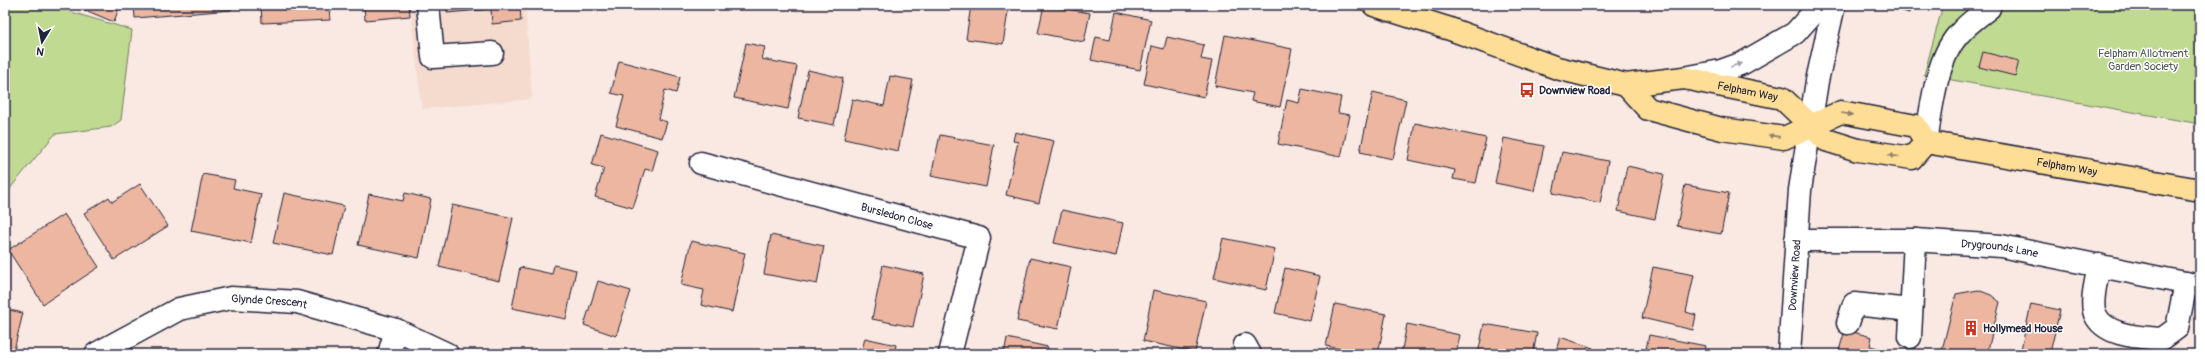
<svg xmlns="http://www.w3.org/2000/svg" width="2205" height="359" font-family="Pangolin,sans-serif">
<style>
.built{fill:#f5dace}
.green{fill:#c0da91;stroke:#717e66}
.building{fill:#ecb6a0;stroke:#22223b}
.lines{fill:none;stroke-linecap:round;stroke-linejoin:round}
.minor-casing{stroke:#22223b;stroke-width:25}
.major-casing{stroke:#22223b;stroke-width:25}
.minor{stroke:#fff;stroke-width:22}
.major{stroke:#fedd96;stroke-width:22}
.oneway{fill:#9c9ca7}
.oneway2{fill:#908068}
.labels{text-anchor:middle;stroke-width:3;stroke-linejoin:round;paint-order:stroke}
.park-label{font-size:11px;fill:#515955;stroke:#fff}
.poi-label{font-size:11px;font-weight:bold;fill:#22223b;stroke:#fff;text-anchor:start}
.street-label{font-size:11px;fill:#22223b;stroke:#fff}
</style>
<rect width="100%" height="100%" fill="#f9e9e2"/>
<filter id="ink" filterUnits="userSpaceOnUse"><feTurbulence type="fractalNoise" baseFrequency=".025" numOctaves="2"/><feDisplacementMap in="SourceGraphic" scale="8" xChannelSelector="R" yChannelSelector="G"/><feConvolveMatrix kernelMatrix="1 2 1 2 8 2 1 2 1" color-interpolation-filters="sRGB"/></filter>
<g filter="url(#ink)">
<polygon class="built" points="410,5 525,5 532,99 422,109"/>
<g class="green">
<polygon points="5,5 62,5 71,12 132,30 121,120 111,127 55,134 12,186 5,197"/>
<polygon points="1943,5 2200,5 2200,124 1924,75"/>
</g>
<g class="building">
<polygon points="73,5 120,5 114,22"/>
<polygon points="134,5 231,5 231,10 135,18"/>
<polygon points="261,5 329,5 330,20 262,23"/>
<polygon points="364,5 409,5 410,16 365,20"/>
<polygon points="447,5 520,5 521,21 492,24 491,9 447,13"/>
<polygon points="971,5 1009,5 1003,44 966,39"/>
<polygon points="1044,5 1090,13 1084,42 1038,33"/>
<polygon points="1884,5 1912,5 1909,13"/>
<polygon points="1116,12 1151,20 1140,70 1091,60 1096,37 1110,40"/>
<polygon points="1225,35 1292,49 1280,107 1251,101 1253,93 1215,86"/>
<polygon points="1167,37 1204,45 1201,59 1212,61 1204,97 1144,84 1152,46 1164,49"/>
<polygon points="746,43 765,47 762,59 797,66 788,109 734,98"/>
<polygon points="1983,52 2019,61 2015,76 1979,67"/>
<polygon points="619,61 680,77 676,93 665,90 658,119 667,122 662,138 616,126 624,96 611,93"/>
<polygon points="808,70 843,78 834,125 798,118"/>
<polygon points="890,76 913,80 898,151 844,139 852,99 884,106"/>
<polygon points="1302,89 1341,97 1338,113 1350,115 1341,157 1278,144 1287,100 1299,103"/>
<polygon points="1373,92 1406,100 1393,159 1360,152"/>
<polygon points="1415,123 1486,138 1476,183 1453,179 1455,170 1408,160"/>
<polygon points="1015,132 1054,141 1039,203 1006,195 1018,142 1013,141"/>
<polygon points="601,133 658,150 652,171 645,169 633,208 595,197 604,168 592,165"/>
<polygon points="940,135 994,145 986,187 931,176"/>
<polygon points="1504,138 1544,146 1534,191 1495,183"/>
<polygon points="1562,152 1608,161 1600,203 1553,193"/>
<polygon points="1627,166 1664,174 1655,219 1618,211"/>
<polygon points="203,174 235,180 233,188 261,194 251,243 191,231"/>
<polygon points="140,184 168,226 114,260 84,213 109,197 112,202"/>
<polygon points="1685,185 1729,193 1721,234 1677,226"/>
<polygon points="284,193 344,206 333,255 273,243"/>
<polygon points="405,193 431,199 419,258 358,245 369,194 403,201"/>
<polygon points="452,205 513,218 499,281 439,267"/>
<polygon points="1062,210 1123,223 1116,256 1054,243"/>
<polygon points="64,214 99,267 43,304 8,250"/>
<polygon points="771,235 824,246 817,284 764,274"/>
<polygon points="1223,238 1275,249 1266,290 1214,278"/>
<polygon points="691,241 745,253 732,312 701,305 704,290 681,285"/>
<polygon points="1030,258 1071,267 1058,329 1017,321"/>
<polygon points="554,265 576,270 566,319 512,308 520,267 552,274"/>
<polygon points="883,265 924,274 913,327 872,319"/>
<polygon points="1653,267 1694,275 1686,312 1696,315 1693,330 1642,318"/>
<polygon points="1285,268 1320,276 1310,321 1275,313"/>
<polygon points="598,281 631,291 616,336 584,325"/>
<polygon points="1153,290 1206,301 1195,352 1143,341"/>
<polygon points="1978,290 1991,295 2000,302 1987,354 1941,354 1956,294"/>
<polygon points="1335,304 1386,314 1378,354 1365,354 1326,346"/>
<polygon points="2031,304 2060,310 2050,353 2054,354 2020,354"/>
<polygon points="5,309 23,313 13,354 5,354"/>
<polygon points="1407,324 1460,335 1456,354 1401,354"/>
<polygon points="1484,324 1537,333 1533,354 1478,354"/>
<polygon points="1845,330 1872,337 1870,346 1903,354 1838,354"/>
<polygon points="1649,335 1706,346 1704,354 1645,354"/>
<polygon points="1560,337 1593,348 1592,354 1555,354"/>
<polygon points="865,338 896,345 894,354 861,354"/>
<polygon points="1007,338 1048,347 1047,354 1004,354"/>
</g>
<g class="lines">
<defs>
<g id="minor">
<polyline points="428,5 433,57 492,53"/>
<polyline points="1684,78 1721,71 1743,63 1795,33 1820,5"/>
<path d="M1926 142C1931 111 1936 58 1959 34 1967 24 1979 16 1989 8"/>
<path id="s1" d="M701 163 979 238 950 354"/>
<path id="s2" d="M1796 240H1915L2001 246 2200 286"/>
<path d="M2099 265C2097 279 2090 301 2095 314 2105 337 2141 337 2162 339L2177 328 2186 283"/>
<polyline points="1848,323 1854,304 1911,310"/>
<polyline points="1910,337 1915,240"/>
<polyline points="1245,345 1250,354"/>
<path id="s3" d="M96 354 179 309 231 298 297 302 396 330 447 354"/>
<polyline points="389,354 396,330"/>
<path id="s4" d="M1789 354 1800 190 1817 81 1834 5"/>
</g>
<g id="major">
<path id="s5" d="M1374 5 1450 29 1557 68 1626 85 1684 78 1782 98 1826 140 1858 150 1912 158 1926 142"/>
<polyline points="1626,85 1648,109 1722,129 1784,138 1841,112 1916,126 1926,142"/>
<path id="s6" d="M1926 142 2200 190"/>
</g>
</defs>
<use href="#minor" class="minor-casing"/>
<use href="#major" class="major-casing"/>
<use href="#minor" class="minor"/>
<use href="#major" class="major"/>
</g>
<defs><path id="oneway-solid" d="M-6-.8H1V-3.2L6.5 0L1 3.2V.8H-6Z"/></defs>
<use class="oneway" href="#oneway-solid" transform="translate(1736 65) rotate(-19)"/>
<g class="oneway2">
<use href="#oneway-solid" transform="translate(1847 114) rotate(9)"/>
<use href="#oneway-solid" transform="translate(1774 136) rotate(-172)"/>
<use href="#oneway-solid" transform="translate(1894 156) rotate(-172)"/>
</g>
</g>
<defs>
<symbol id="bus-bare" viewBox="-9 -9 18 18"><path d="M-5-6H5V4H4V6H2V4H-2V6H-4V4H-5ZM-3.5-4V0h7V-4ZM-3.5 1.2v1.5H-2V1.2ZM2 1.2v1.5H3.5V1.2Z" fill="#c8321e" stroke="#fff" stroke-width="2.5" paint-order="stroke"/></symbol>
<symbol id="building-bare" viewBox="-9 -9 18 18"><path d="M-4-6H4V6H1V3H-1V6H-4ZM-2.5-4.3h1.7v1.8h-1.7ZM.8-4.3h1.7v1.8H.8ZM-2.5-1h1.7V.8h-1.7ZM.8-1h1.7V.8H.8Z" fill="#c8321e" stroke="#fff" stroke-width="2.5" paint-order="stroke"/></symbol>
</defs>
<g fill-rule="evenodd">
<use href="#bus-bare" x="1516" y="79" width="22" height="22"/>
<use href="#building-bare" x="1960" y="317" width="22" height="22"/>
</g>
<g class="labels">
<g class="park-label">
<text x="2143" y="57">Felpham Allotment<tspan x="2143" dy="13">Garden Society</tspan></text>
</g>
<g class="poi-label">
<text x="1539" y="94">Downview Road</text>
<text x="1983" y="332">Hollymead House</text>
</g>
<g class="street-label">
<text dy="4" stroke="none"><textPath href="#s5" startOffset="388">Felpham Way</textPath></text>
<text dy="4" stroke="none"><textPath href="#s6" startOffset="143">Felpham Way</textPath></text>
<text dy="4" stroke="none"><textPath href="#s1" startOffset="203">Bursledon Close</textPath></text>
<text dy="4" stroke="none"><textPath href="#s2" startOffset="204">Drygrounds Lane</textPath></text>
<text dy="4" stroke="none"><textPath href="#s4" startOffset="79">Downview Road</textPath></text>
<text dy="4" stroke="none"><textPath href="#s3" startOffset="186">Glynde Crescent</textPath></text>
</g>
</g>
<rect width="2205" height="359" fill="none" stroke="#fff" stroke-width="20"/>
<rect x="10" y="10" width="2185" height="339" fill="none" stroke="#22223b" stroke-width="1.5" filter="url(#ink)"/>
<g transform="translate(42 42) rotate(190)" stroke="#ffffff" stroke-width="3" paint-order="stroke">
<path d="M0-3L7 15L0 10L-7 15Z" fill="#22223b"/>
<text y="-6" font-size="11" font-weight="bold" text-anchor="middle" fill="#22223b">N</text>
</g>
</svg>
